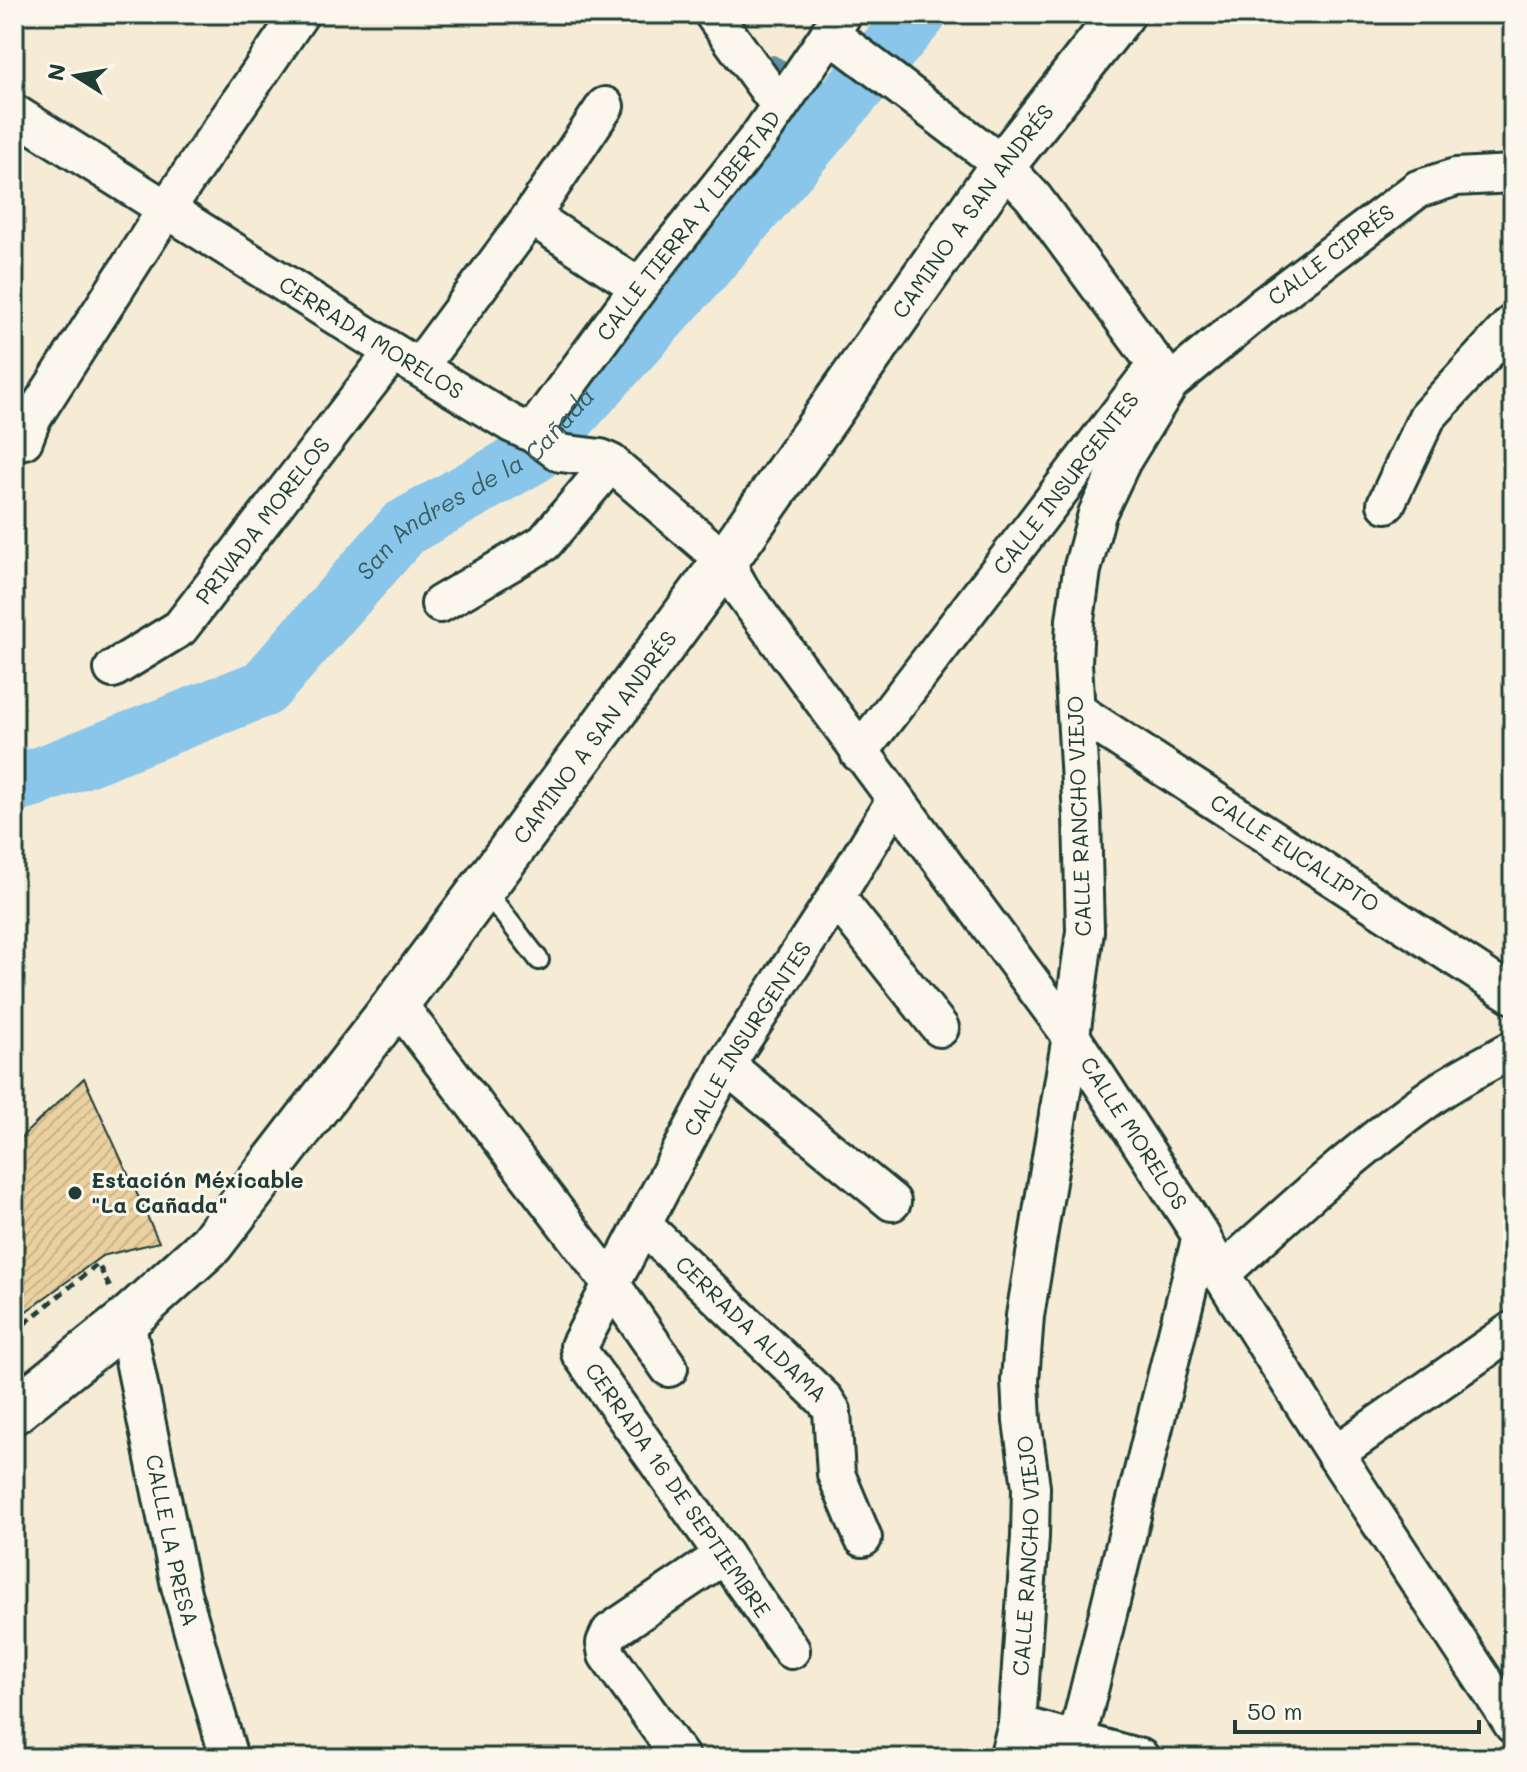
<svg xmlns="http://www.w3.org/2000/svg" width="1527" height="1772" font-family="Mali,sans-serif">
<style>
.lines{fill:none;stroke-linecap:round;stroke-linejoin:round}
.stream{stroke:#5f8fa1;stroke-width:10}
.river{stroke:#8ac6ea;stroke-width:58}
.building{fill:url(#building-hatch);stroke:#1f3d34;stroke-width:2}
.lane-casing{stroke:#1f3d34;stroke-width:24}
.street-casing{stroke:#1f3d34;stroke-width:42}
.secondary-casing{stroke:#1f3d34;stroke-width:50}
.path{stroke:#1f3d34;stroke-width:5;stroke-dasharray:8 6;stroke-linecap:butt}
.lane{stroke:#fbf7ec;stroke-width:18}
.street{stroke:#fbf7ec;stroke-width:36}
.secondary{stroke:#fbf7ec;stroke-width:44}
.poi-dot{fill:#1f3d34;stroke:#fbf7ec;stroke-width:3}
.labels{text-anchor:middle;stroke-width:6;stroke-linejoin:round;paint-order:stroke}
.street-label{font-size:22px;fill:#1f3d34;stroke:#fbf7ec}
.poi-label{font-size:22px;font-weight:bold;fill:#1f3d34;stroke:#fbf7ec;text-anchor:start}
.water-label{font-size:24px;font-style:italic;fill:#3a5f62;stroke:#fbf7ec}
</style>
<defs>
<pattern id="building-hatch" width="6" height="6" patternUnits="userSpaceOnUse" patternTransform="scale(2)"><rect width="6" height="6" fill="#ebd1a0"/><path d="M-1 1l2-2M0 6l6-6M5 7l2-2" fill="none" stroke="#c9b48a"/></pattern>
</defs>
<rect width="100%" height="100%" fill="#f6ecd5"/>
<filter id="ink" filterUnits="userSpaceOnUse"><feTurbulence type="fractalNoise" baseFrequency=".0125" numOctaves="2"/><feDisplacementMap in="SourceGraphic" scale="16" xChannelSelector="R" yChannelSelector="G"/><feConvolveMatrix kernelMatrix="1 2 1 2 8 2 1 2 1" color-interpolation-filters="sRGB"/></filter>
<g filter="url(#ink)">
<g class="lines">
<polyline class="stream" points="773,60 846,99"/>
<g class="river">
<polyline points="884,54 918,14"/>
<path id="s1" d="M14 775 27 781 264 688 404 528 533 455 706 264 864 78"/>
</g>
</g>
<polygon class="building" points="84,1078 159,1242 102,1256 14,1320 14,1144"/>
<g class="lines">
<defs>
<polyline id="lane" points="484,889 539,960"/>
<g id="street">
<polyline points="713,14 779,105"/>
<polyline points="829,33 1003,165 1033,197 1170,383"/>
<path id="s2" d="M14 113 393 352 512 424 532 433 560 453 601 458 611 463 725 561 741 590 1071 1036 1201 1236 1221 1274 1335 1454 1513 1725"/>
<polyline points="531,216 639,287"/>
<polyline points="419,367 531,216 605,106"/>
<path id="s3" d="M532 433 639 287 760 135 843 14"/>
<polyline points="24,440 32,419 167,208 300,14"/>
<polyline points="1386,504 1427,417 1513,323"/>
<polyline points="440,604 544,543 611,463"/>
<path id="s4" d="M113 669 180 628 393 352"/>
<path id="s5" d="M1077 711 1513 995"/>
<path id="s6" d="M859 753 1157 364"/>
<polyline points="836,897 940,1028"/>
<polyline points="397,1003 612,1285 669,1368"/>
<polyline points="726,1065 892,1202"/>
<path id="s7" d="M643 1225 825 1400 832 1411 836 1474 863 1538"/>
<path d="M1221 1274C1290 1211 1361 1146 1438 1092 1462 1076 1488 1063 1513 1049"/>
<path id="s8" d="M126 1321 180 1586 229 1758"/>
<polyline points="1335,1454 1513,1330"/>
<path id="s9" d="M791 1650 580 1353 579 1346 726 1065 836 897 895 800"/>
<polyline points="1017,1724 1141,1758"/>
<polyline points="1077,1739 1201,1236"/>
<polyline points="681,1758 607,1655 605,1643 610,1632 724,1555"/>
<path id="s10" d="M1008 1758 1017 1724 1030 1537 1031 1487 1022 1421 1020 1380 1025 1316 1071 1036 1085 931 1082 816 1073 663 1075 620 1082 570 1097 514 1122 461 1170 383 1263 306 1418 189 1456 177 1513 174"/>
</g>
<g id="secondary">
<path id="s11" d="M14 1411 126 1321 211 1244 397 1003 536 817 725 561 1003 165 1122 14"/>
</g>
</defs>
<use href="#lane" class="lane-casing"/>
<use href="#street" class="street-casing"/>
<use href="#secondary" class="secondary-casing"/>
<polyline class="path" points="14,1332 98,1264 110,1288"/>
<use href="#lane" class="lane"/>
<use href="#street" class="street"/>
<use href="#secondary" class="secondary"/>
</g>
</g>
<circle class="poi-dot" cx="75" cy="1193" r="8"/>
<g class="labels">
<g class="street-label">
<text dy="8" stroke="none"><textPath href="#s11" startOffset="1542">CAMINO A SAN ANDRÉS</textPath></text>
<text dy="8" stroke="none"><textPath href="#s3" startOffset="260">CALLE TIERRA Y LIBERTAD</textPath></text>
<text dy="8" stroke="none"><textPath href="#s10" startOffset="1610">CALLE CIPRÉS</textPath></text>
<text dy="8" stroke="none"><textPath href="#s2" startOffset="422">CERRADA MORELOS</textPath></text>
<text dy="8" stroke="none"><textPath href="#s6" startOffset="340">CALLE INSURGENTES</textPath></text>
<text dy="8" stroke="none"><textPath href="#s4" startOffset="214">PRIVADA MORELOS</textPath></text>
<text dy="8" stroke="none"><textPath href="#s11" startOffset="894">CAMINO A SAN ANDRÉS</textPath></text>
<text transform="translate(1079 816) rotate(-92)" y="8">CALLE RANCHO VIEJO</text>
<text dy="8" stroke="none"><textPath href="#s5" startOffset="260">CALLE EUCALIPTO</textPath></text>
<text dy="8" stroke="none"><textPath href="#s9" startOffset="722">CALLE INSURGENTES</textPath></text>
<text dy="8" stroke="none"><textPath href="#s2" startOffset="1550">CALLE MORELOS</textPath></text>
<text dy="8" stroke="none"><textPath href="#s7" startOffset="150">CERRADA ALDAMA</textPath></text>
<text transform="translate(678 1490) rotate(55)" y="8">CERRADA 16 DE SEPTIEMBRE</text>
<text dy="8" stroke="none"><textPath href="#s8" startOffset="224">CALLE LA PRESA</textPath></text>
<text dy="8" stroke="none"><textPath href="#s10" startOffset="204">CALLE RANCHO VIEJO</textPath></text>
</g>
<g class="poi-label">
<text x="91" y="1188">Estación Méxicable<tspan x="91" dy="25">"La Cañada"</tspan></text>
</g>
<g class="water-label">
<text dy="8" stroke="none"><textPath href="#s1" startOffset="566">San Andres de la Cañada</textPath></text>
</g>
</g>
<rect width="1527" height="1772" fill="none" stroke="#fbf7ec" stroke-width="48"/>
<rect x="24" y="24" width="1479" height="1724" fill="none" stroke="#1f3d34" stroke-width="3" filter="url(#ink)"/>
<g transform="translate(76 76) rotate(281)" stroke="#fbf7ec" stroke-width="6" paint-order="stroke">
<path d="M0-6L14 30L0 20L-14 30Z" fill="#1f3d34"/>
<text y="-12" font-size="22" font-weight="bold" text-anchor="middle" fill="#1f3d34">N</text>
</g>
<path d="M1235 1720v12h244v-12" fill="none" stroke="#1f3d34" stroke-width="4"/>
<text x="1247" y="1720" font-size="24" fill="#1f3d34" stroke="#fbf7ec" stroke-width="6" paint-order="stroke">50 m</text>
</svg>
